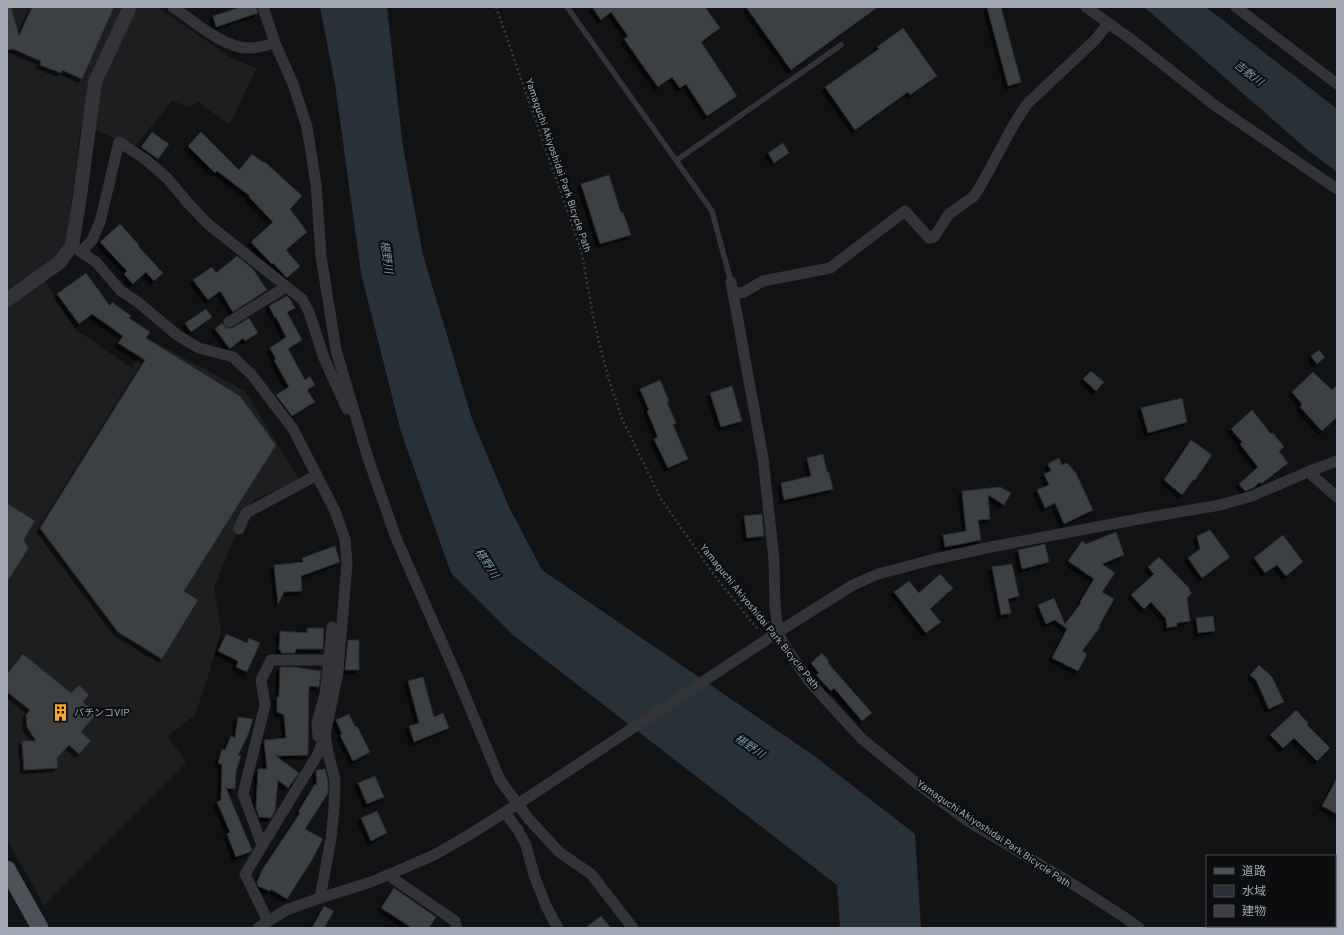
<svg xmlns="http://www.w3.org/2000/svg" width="1344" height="935" font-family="Overpass,'Noto Sans JP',sans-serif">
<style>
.built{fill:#1d1e20}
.water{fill:#273137}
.building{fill:#3d3f43;stroke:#2b2b2f;filter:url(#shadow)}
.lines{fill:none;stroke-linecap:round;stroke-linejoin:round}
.path{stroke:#383b3f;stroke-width:2.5;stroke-dasharray:2 3;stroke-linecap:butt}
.service{stroke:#323438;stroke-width:5.5}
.minor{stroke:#323438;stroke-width:11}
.tertiary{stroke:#323438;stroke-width:14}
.primary{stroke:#4e5157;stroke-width:17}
.labels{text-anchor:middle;stroke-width:4;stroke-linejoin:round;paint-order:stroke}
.street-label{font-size:10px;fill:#a2a9b5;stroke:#0c0d0e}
.poi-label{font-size:10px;fill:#a2a9b5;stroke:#0c0d0e;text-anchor:start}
.water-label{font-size:11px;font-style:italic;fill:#7799b2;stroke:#0c0d0e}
</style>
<defs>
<filter id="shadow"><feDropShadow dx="-3.5" dy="3.5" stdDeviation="0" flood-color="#0009"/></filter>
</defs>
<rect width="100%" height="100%" fill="#111213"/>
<polygon class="built" points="7,7 157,7 233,59 257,68 229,125 199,102 190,107 172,101 134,147 96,130 81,127 67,238 62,249 53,261 39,271 75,329 132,368 149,339 245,391 300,480 255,499 244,513 214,588 221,630 207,680 195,715 168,736 186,763 44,905 7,840"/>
<g class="water">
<polygon points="320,7 387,7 403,147 423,255 472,419 509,507 542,570 813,755 915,834 921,928 840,928 837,885 513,635 451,573 401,432 361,273 335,84"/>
<polygon points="1144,7 1206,7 1337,109 1337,172 1310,152"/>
</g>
<g class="building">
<polygon points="7,7 11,7 19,36 32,7 114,7 82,79 62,70 61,73 40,65 41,61 13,49 7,50"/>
<polygon points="241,7 256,7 258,13 216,27 213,16"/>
<polygon points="592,7 705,7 720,28 701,42 737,96 707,116 686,84 680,88 672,77 658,87 624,39 628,36 611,12 601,20"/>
<polygon points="746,7 878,7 791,70"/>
<polygon points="987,7 1001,7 1021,82 1008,86"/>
<polygon points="903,28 937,76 910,95 908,92 855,130 825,87 879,49 877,47"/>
<polygon points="152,132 169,144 158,159 141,147"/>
<polygon points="201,132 239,170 252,154 264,163 265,162 302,196 290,209 307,232 286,250 300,266 287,278 273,263 272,264 251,242 273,222 249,197 250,196 217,171 215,173 188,146"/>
<polygon points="783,143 789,153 774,163 768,153"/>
<polygon points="609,175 621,213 623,212 631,235 600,244 581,184"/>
<polygon points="120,224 139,245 138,246 163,273 154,281 146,272 133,284 124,274 127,271 100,242"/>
<polygon points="237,256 253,269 267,290 233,312 220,291 208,300 193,280 212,267 216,273"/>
<polygon points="86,273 110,306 112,302 131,316 129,318 150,332 146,338 240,396 276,445 184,591 198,600 162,659 118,632 40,528 145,360 118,343 123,336 92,314 79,324 57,294"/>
<polygon points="287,296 290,299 295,308 287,312 302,340 288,349 305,380 310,376 315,385 307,390 315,402 292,416 276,395 289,387 274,360 276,359 270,348 286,337 276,317 275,318 269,306"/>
<polygon points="206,309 212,317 191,332 185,323"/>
<polygon points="249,318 258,333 245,341 243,338 230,349 215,329 222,323 226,328 232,328"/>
<polygon points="1319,350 1325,357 1317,364 1311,356"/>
<polygon points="1091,371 1104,382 1096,391 1083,379"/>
<polygon points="1313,372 1332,390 1337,385 1337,417 1322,431 1300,407 1302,404 1292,392"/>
<polygon points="660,380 669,401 667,402 676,423 673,425 688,459 668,468 654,439 658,437 647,411 649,410 640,389"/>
<polygon points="732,386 742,421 721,427 710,393"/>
<polygon points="1182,398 1187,422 1148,433 1141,408"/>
<polygon points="1252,410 1271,434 1273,433 1284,447 1279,451 1288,463 1261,484 1260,482 1253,488 1245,491 1239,484 1258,467 1240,444 1242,442 1231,429"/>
<polygon points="1191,440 1212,455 1195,480 1194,479 1182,495 1164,480"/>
<polygon points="823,454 827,472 829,472 833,489 784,500 781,483 811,476 807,458"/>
<polygon points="1059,458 1062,465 1067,463 1076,473 1093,510 1064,524 1055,503 1045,508 1037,490 1049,485 1044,474 1051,471 1048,464"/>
<polygon points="1000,487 1011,493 1004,505 988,495 990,519 978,520 981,540 945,547 943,535 966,531 962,491"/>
<polygon points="7,503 35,521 24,539 28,549 7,582"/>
<polygon points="762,514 764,536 747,538 744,516"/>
<polygon points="1210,530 1230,557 1202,578 1188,558 1200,549 1197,536"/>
<polygon points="1116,532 1124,555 1102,564 1115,573 1102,592 1114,599 1099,626 1100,627 1082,651 1087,654 1078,671 1052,658 1067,629 1055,620 1046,624 1038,605 1054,598 1065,624 1081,603 1080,602 1094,579 1068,561 1082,541 1086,544"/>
<polygon points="1283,535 1303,562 1286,576 1277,565 1265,573 1254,558"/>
<polygon points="1045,544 1049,562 1022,569 1018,550"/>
<polygon points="335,546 340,562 301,576 302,591 284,592 278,604 274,565 303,562 302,558"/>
<polygon points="1159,557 1190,589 1189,590 1192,593 1187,598 1190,621 1177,623 1177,626 1167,628 1166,619 1151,602 1144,609 1131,595 1154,574 1148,567"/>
<polygon points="1012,564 1019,596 1008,599 1011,613 1001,615 992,567"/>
<polygon points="940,574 953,588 930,609 941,622 926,633 894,592 909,581 919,593"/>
<polygon points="1213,616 1215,631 1198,633 1196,618"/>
<polygon points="307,628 324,628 323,649 296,649 295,653 281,653 281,650 279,649 280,631 307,633"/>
<polygon points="226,634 247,643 249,638 260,643 247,672 236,667 238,661 218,651"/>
<polygon points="348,640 359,640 359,670 345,670"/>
<polygon points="822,653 829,661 828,663 872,713 862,721 834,688 831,691 816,675 819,673 811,663"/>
<polygon points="23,654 71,693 79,685 89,695 83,702 96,714 81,732 91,741 79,754 69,745 57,758 58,768 24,770 22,741 36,741 27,727 26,715 30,710 7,692 7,674"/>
<polygon points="1259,665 1272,677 1284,702 1269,709 1256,680 1250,675"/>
<polygon points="280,667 294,667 321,671 319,687 309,686 308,755 276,756 299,773 288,788 278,780 275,811 271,818 259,817 256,808 258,769 267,769 264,740 286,738 284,715 277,712 277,697 279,697"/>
<polygon points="423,677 434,717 443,713 449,728 414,742 409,726 419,723 408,681"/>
<polygon points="1296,710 1308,723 1307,725 1330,748 1317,761 1294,738 1283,748 1270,735"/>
<polygon points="349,714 355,727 357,726 370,752 353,761 340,735 342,734 336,720"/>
<polygon points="238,717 253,719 247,737 238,755 241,756 236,772 235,789 226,788 252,850 250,852 236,857 227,834 230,832 217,802 221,800 222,765 218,763 222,749 225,750 231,736 235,738"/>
<polygon points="325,769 328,781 328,793 305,829 323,839 312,860 287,899 271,889 270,891 258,886 257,882 262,870 300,813 298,812 315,784 317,786 316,771 317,770"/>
<polygon points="375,776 384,797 367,804 358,783"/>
<polygon points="1337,778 1337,814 1322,806"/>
<polygon points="377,811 387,833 371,841 361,818"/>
<polygon points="394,888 436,917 429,928 412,928 381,908"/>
<polygon points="324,906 334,911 324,928 312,928"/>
<polygon points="601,916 611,928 585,928"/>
</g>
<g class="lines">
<polyline class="path" points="496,7 581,250 595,326 608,377 622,419 661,499 715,576 759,631"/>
<g class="service">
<polyline points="567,7 712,211 731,282"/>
<polyline points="677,160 841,45"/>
</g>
<g class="minor">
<path d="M173 7C193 21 226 50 251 48 259 48 268 45 275 43"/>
<polyline points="263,7 275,43 293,84 307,127 316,184 321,256 336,350 368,458 396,538 456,674 500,780 528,818 559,852 591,874 633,928"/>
<polyline points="1086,7 1136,43 1213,104 1337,189"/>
<polyline points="1236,7 1337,84"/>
<polyline points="76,248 81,252 92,240 100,222 119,142 145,159 167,178 188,203 208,224 302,299 309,312 324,358 347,409"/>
<polyline points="81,252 96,262 120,290 139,303 177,335 199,348 233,357 252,375 293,429 335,511 345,539 347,563 338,672 325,735 328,753 335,780 334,809 331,839 320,898"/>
<polyline points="731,282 763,458 774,560 775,606 778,632 783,643 808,680 862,739 915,782 968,821 1079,888 1124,917 1139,928"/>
<polyline points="733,294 744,292 763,281 830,268 905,211 929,238 934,237 949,214 973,197 980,187 1014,124 1027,104 1095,40 1108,24"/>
<polyline points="229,322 286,287"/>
<polyline points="1310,471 1312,475 1337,497"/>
<polyline points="239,529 246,513 317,475"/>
<polyline points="329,660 332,627"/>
<polyline points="505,813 518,830 526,845 534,875 546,906 558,928"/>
<polyline points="262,845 243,794 265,705 261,680 271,660 329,660 325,694 317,723 318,736 325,735 318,754 245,874 268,921"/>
<polyline points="388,875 455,921 457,928"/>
<polyline points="258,928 286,910 320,898 371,882 388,875 434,855 469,835 518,804 778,632 853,585 878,574 935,559 991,547 1144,518 1220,505 1252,496 1310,471 1337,461"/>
</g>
<polyline class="tertiary" points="7,300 60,262 72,245 79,203 95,82 130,7"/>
<polyline class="primary" points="7,869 40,928"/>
</g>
<defs>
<symbol id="building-bare" viewBox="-9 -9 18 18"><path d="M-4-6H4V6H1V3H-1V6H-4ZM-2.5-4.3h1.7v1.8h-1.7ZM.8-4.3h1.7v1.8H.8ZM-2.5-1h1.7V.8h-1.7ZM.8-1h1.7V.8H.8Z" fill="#fba722" stroke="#0c0d0e" stroke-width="2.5" paint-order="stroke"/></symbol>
</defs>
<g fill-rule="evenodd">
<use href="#building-bare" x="48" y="700" width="25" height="25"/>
</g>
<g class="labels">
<g class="street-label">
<text transform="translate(559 165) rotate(71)" y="4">Yamaguchi Akiyoshidai Park Bicycle Path</text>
<text transform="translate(760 616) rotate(51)" y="4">Yamaguchi Akiyoshidai Park Bicycle Path</text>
<text transform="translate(994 833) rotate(34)" y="4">Yamaguchi Akiyoshidai Park Bicycle Path</text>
</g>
<g class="poi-label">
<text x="74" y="716">パチンコVIP</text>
</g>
<g class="water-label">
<text transform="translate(1249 73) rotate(37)" y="4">吉敷川</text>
<text transform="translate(387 257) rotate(82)" y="4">椹野川</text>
<text transform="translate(487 563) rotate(57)" y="4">椹野川</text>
<text transform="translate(750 746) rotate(34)" y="4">椹野川</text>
</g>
</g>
<rect width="1344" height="935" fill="none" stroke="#a2a9b5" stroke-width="16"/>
<rect x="1206" y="855" width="130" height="72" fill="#0c0d0e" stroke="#484b51"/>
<rect x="1214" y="868" width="20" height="6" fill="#4e5157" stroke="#484b51"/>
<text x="1242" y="875" font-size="12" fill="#a2a9b5">道路</text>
<rect x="1214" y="885" width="20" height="12" fill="#273137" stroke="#484b51"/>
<text x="1242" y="895" font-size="12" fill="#a2a9b5">水域</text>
<rect x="1214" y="905" width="20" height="12" fill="#3d3f43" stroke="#484b51"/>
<text x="1242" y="915" font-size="12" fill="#a2a9b5">建物</text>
</svg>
